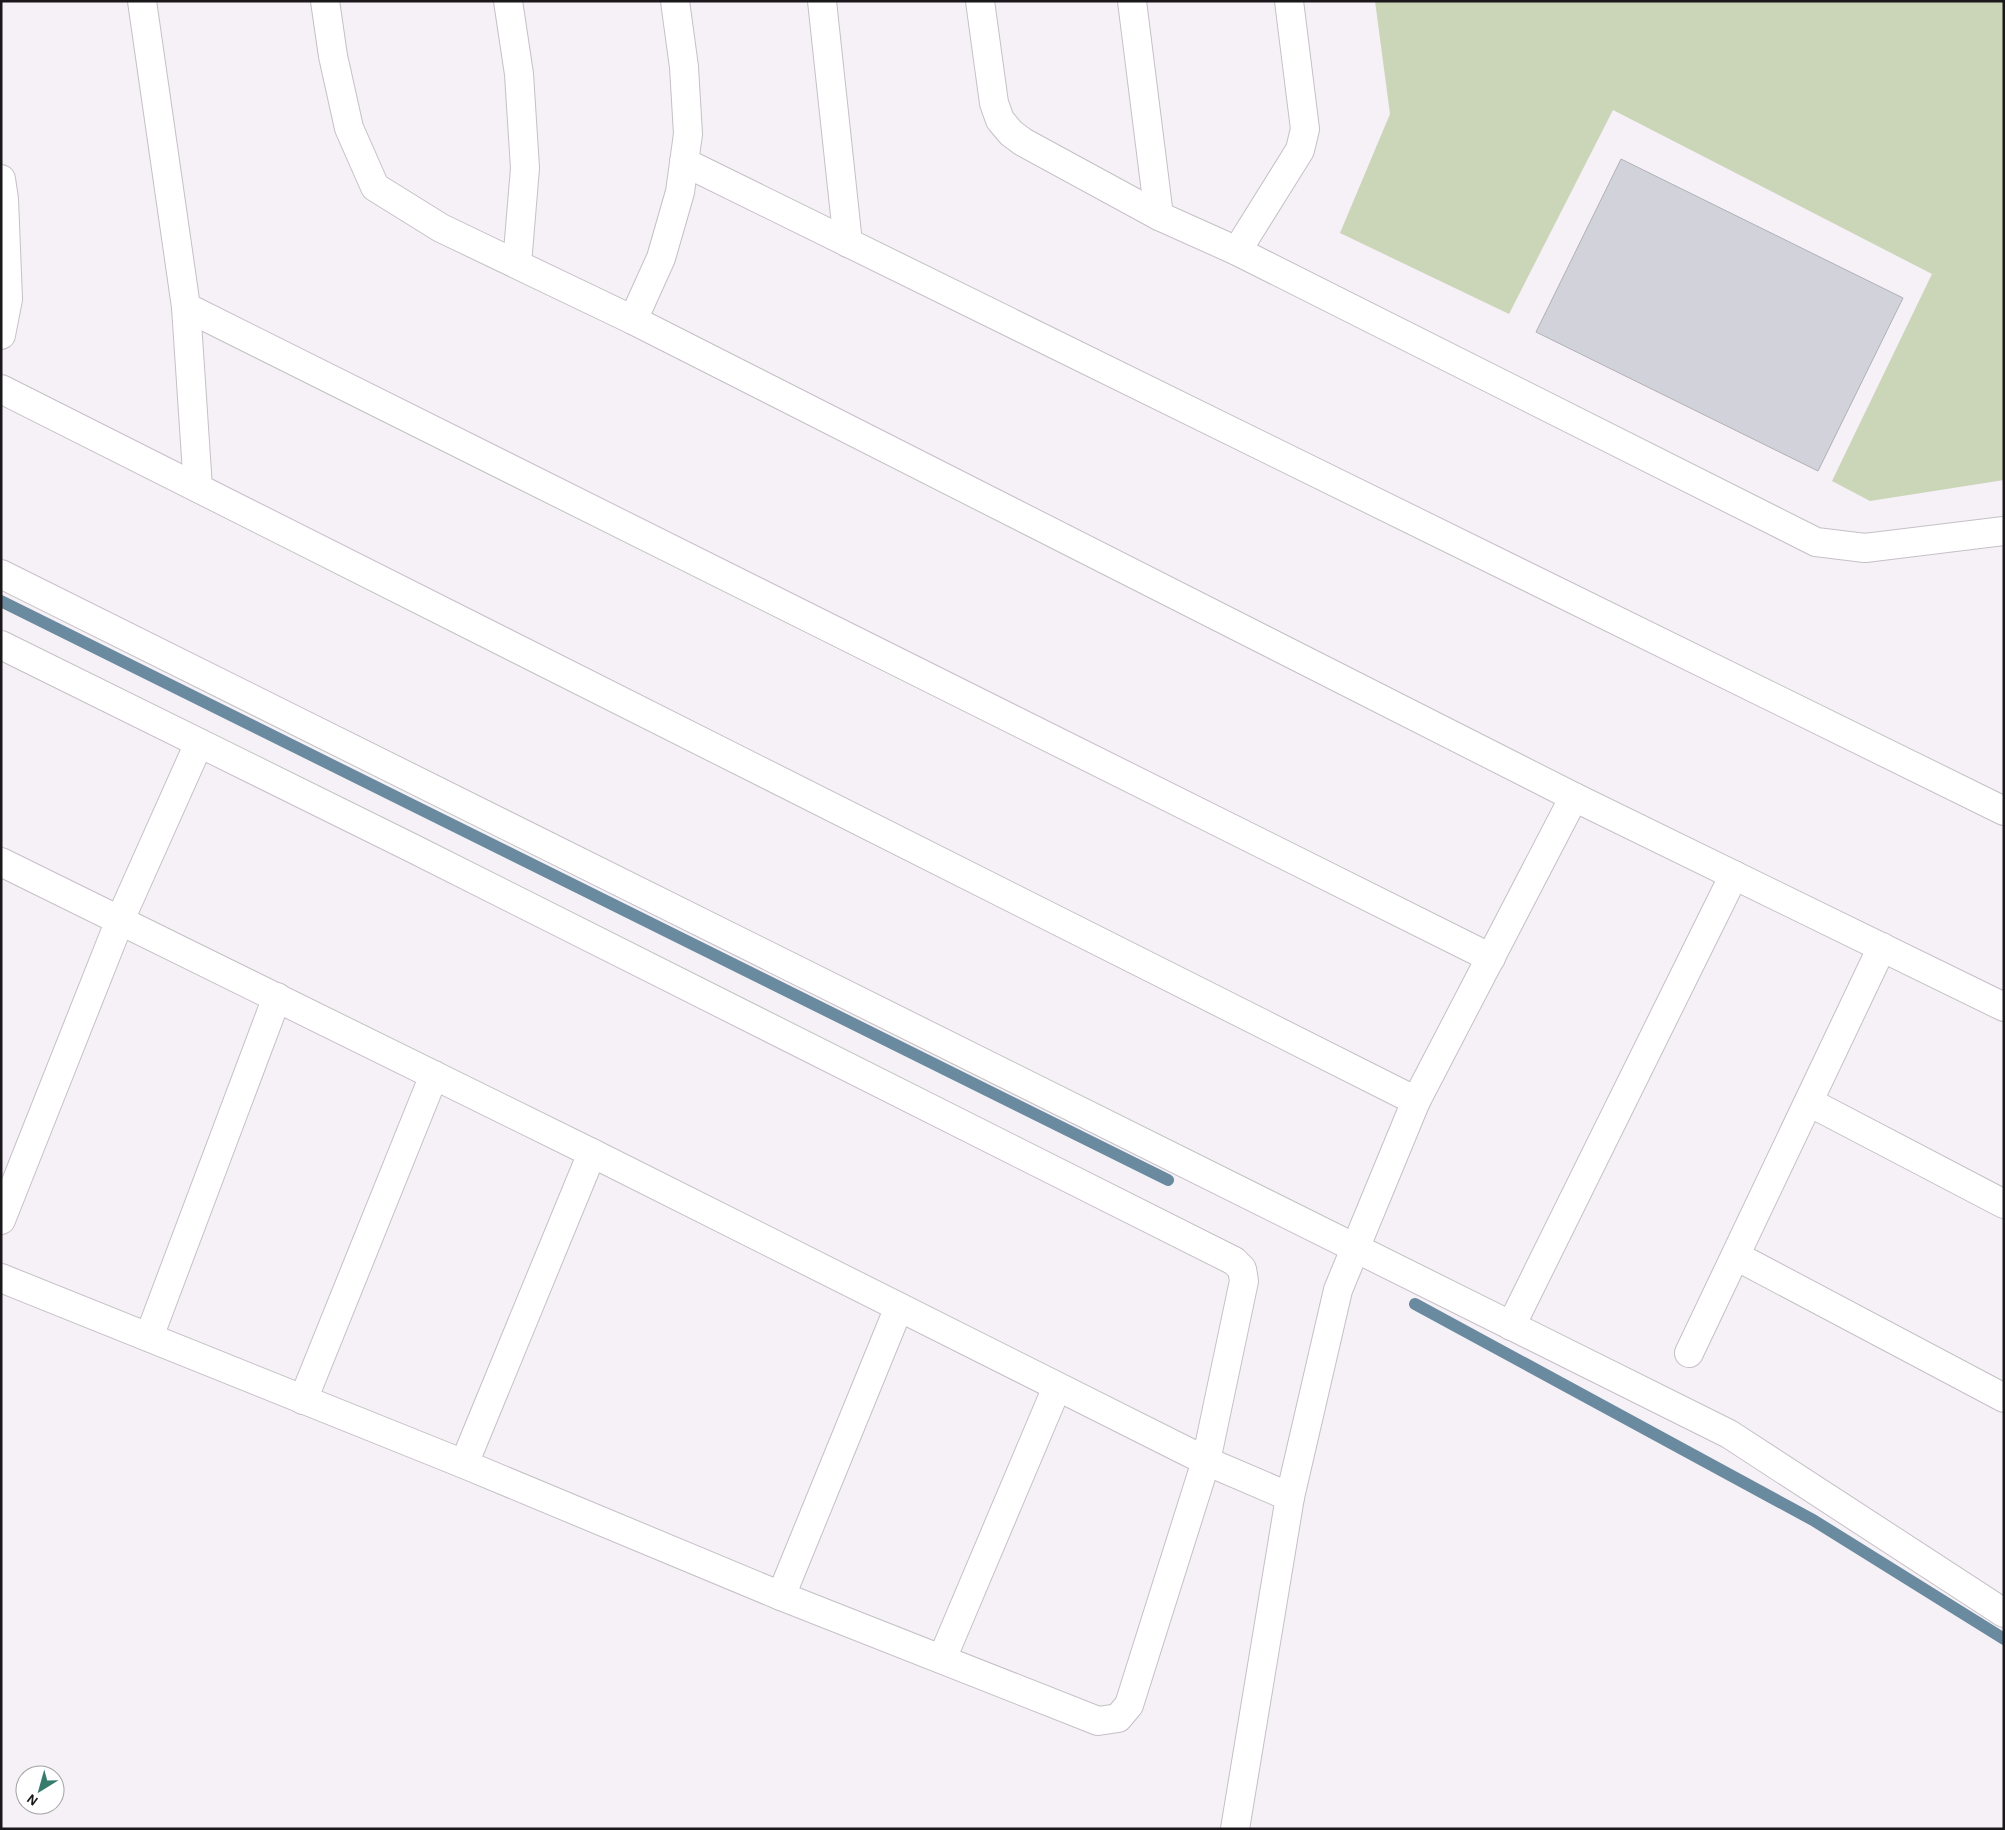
<svg xmlns="http://www.w3.org/2000/svg" width="2005" height="1830" font-family="'Alegreya Sans',sans-serif">
<style>
.green{fill:#cbd5b8}
.lines{fill:none;stroke-linecap:round;stroke-linejoin:round}
.stream{stroke:#6a8aa0;stroke-width:12}
.building{fill:#d2d2da;stroke:#b0b0b7}
.minor-casing{stroke:#c5c0c6;stroke-width:30}
.minor{stroke:#fff;stroke-width:28}
</style>
<rect width="100%" height="100%" fill="#f6f0f7"/>
<polygon class="green" points="1375,1 2004,1 2004,480 1870,501 1832,481 1932,274 1613,110 1509,314 1340,233 1390,114"/>
<g class="lines">
<g class="stream">
<polyline points="1,601 1168,1180"/>
<polyline points="1415,1304 1813,1520 2004,1639"/>
</g>
</g>
<polygon class="building" points="1621,159 1903,298 1818,471 1536,332"/>
<g class="lines">
<defs>
<g id="minor">
<polyline points="142,1 186,307 198,488"/>
<polyline points="325,1 333,56 349,128 375,187 441,228 633,320 1574,797 2004,1007"/>
<polyline points="508,1 519,74 525,168 517,264"/>
<polyline points="822,1 848,243"/>
<polyline points="980,1 994,103 1000,120 1011,133 1023,142 1159,216 1237,251 1816,542 1865,548 2004,531"/>
<polyline points="1132,1 1159,216"/>
<polyline points="684,162 2004,811"/>
<polyline points="1,179 4,199 8,299 1,335"/>
<polyline points="1237,251 1300,150 1305,129 1289,1"/>
<polyline points="186,307 1491,958"/>
<polyline points="633,320 661,258 680,192 688,134 684,67 675,1"/>
<polyline points="1,389 1416,1101"/>
<polyline points="1,574 1729,1434 2004,1613"/>
<polyline points="1,645 412,848 1234,1261 1242,1269 1244,1281 1206,1461 1129,1705 1118,1718 1098,1721 781,1596 464,1464 1,1278"/>
<polyline points="1,862 592,1153 1206,1461 1290,1497"/>
<polyline points="1809,1102 2004,1204"/>
<polyline points="1,1220 120,920 199,743"/>
<polyline points="1736,1256 2004,1398"/>
<polyline points="1511,1326 1734,875"/>
<polyline points="149,1337 277,997"/>
<polyline points="1689,1353 1882,947"/>
<polyline points="303,1400 434,1075"/>
<polyline points="464,1464 592,1153"/>
<polyline points="781,1596 899,1307"/>
<polyline points="942,1659 1057,1387"/>
<polyline points="1235,1829 1290,1497 1338,1290 1416,1101 1574,797"/>
</g>
</defs>
<use href="#minor" class="minor-casing"/>
<use href="#minor" class="minor"/>
</g>
<rect width="2005" height="1830" fill="none" stroke="#1a181b" stroke-width="5"/>
<g transform="translate(40 1790) rotate(217)"><circle r="24" fill="#ffffff" stroke="#a3a3a4"/>
<path d="M0-4L9 19L0 12L-9 19Z" fill="#377b6d"/>
<text y="-8" font-size="14" font-weight="bold" text-anchor="middle" fill="#1a181b">N</text>
</g>
</svg>
